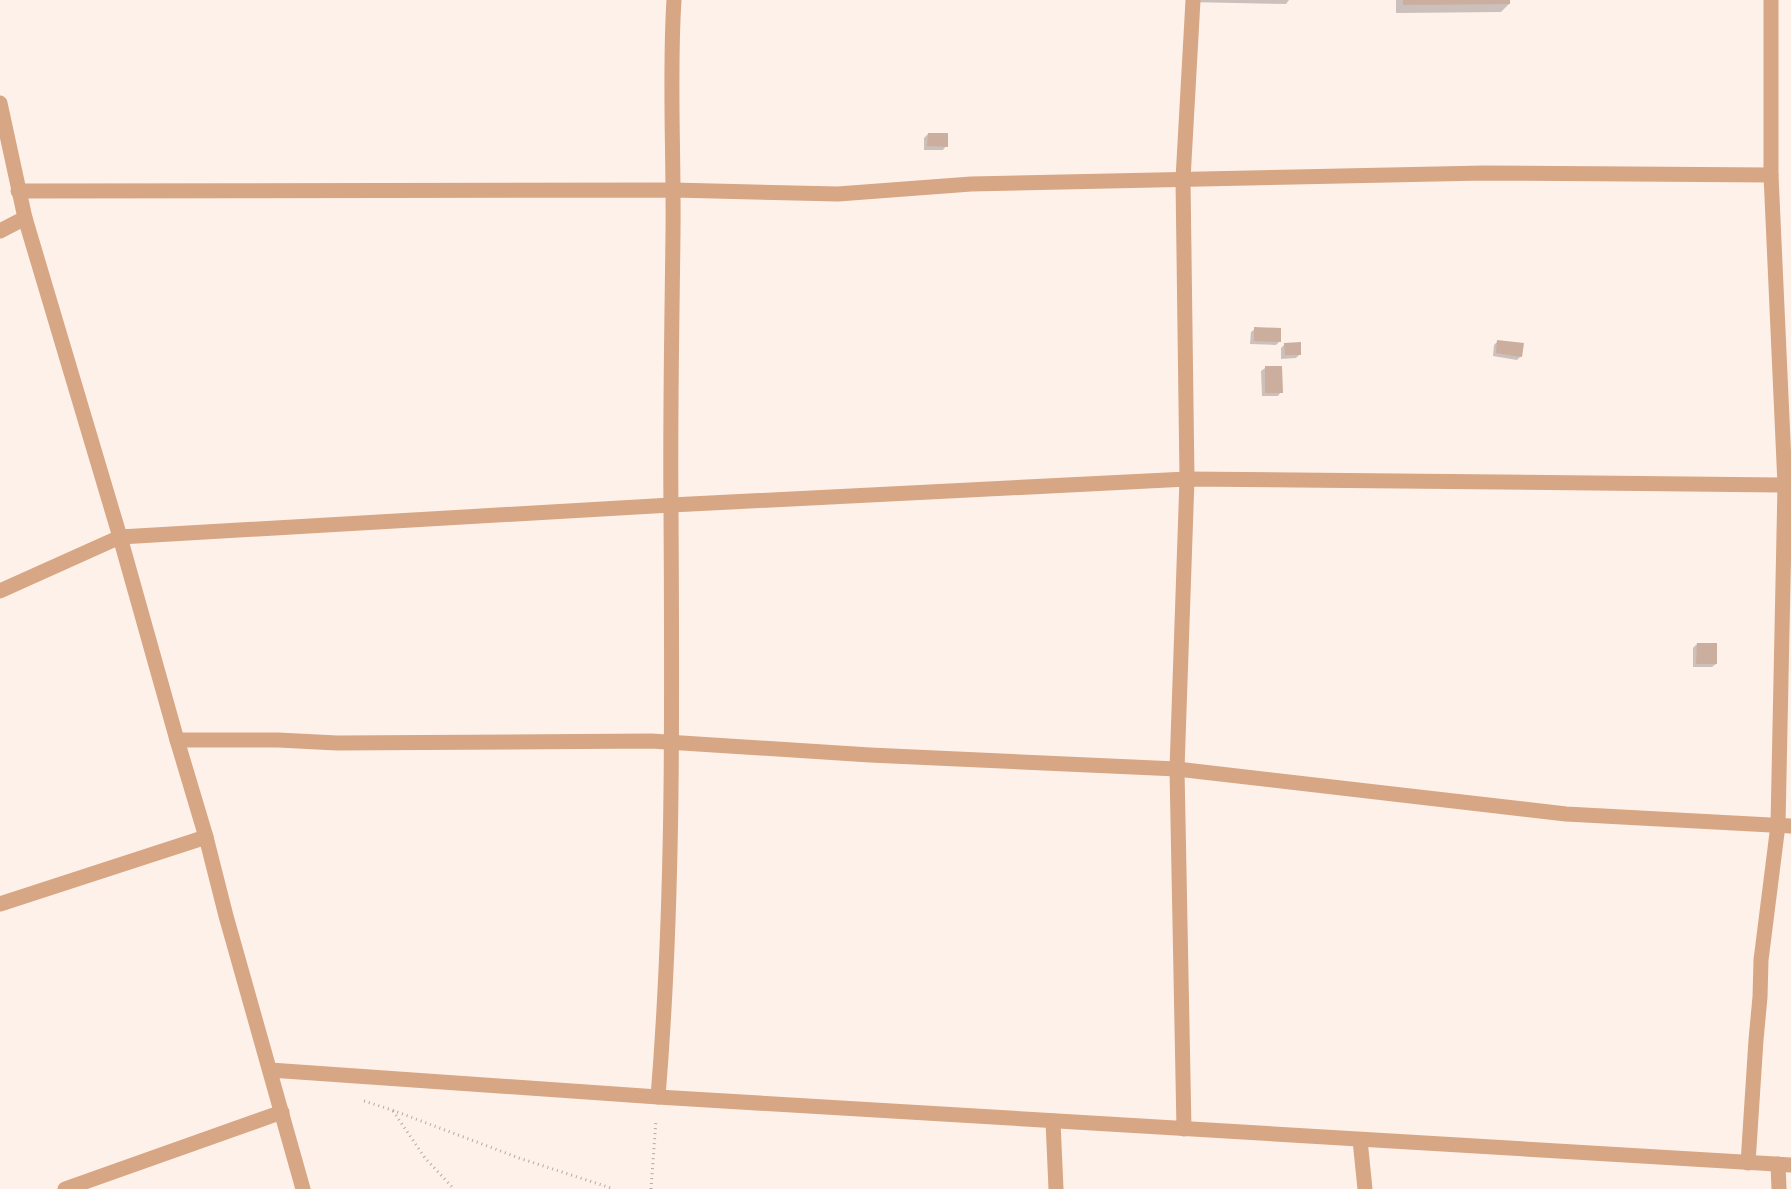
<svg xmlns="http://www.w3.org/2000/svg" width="1791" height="1189" font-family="'Public Sans',sans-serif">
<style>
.shadow{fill:#0003}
.building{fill:#cbae9d}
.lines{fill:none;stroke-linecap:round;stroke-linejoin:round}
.path{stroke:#b6aaa3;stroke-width:3;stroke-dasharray:1 4;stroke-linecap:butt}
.street{stroke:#d7a684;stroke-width:15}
</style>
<rect width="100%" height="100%" fill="#fef1ea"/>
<g class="shadow">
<polygon points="1186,0 1289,0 1286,4 1186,2"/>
<polygon points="1396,0 1509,0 1509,4 1501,12 1396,13"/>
<polygon points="928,134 946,146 943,150 924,150 924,138"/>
<polygon points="1255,329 1279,342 1276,345 1250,344 1251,332"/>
<polygon points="1498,341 1521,356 1517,360 1493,356 1494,345"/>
<polygon points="1285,344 1300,354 1296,358 1281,359 1281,348"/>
<polygon points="1265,368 1281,392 1278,396 1262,396 1261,371"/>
<polygon points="1697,644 1716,664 1712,667 1693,667 1693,648"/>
</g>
<g class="building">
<polygon points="1403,0 1510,0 1510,4 1403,5"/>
<polygon points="928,133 948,133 948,147 927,146"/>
<polygon points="1254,327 1281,328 1281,342 1254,341"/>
<polygon points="1497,340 1524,343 1522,357 1496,353"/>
<polygon points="1301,342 1301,355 1285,355 1284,343"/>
<polygon points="1265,366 1282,366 1283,393 1265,393"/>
<polygon points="1697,643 1717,643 1717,664 1696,664"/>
</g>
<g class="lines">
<g class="path">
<polyline points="364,1101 392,1110 519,1158 614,1189"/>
<polyline points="393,1111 425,1158 454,1189"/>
<polyline points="651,1189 656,1120"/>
</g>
<g class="street">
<polyline points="0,103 25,218 120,537 177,740 206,837 226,916 303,1189"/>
<polyline points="18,191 673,190 838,194 971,184 1484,173 1771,175"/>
<polyline points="0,231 25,218"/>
<polyline points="0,591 120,537 671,505 1187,479 1791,485"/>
<polyline points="177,740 278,740 337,743 651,741 870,755 1177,769 1566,814 1791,826"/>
<polyline points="0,904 206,837"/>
<polyline points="270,1070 658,1097 1791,1165"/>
<path d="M658 1097C674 901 672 704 671 507 670 415 672 323 673 232 674 154 669 77 674 0"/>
<polyline points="1053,1121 1056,1189"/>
<polyline points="1184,1129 1177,769 1187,479 1183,179 1193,0"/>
<polyline points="1360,1140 1365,1189"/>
<polyline points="1748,1163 1756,1040 1760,997 1761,960 1778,825 1785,485 1771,175 1771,0"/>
<polyline points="1778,1164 1779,1189"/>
<polyline points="65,1189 282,1112"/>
</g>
</g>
</svg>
